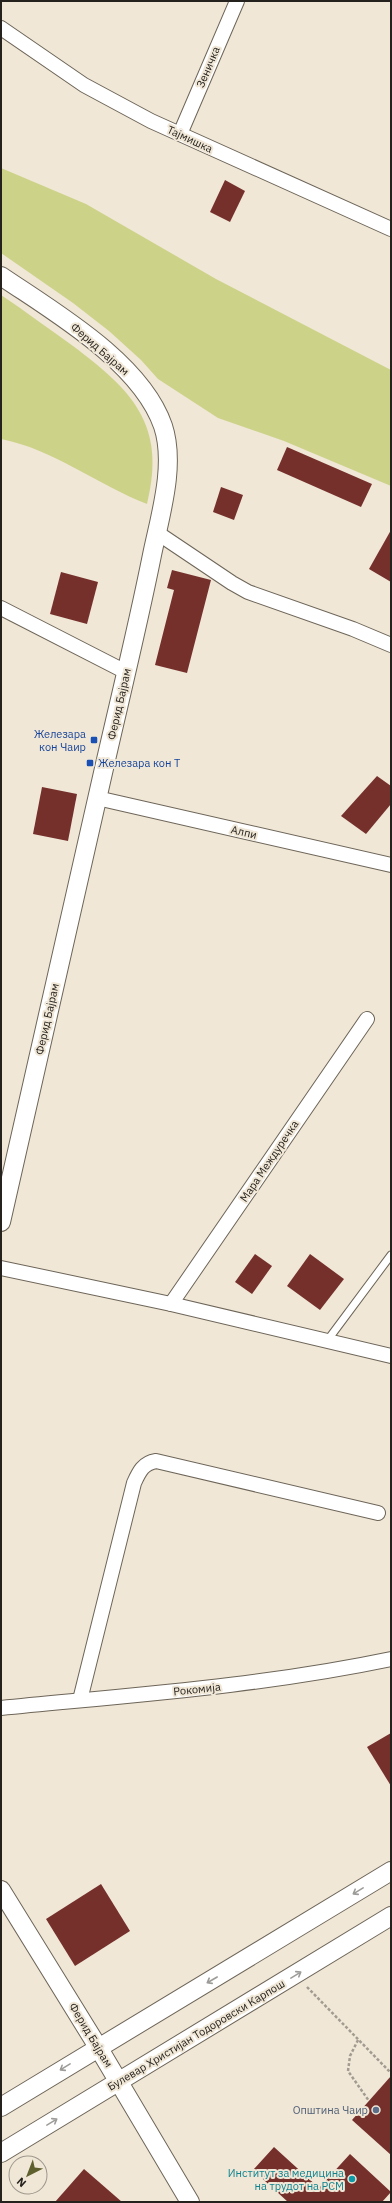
<svg xmlns="http://www.w3.org/2000/svg" width="392" height="2203" font-family="'IBM Plex Sans',sans-serif">
<style>
.green{fill:#ccd389}
.building{fill:#76302b}
.lines{fill:none;stroke-linecap:round;stroke-linejoin:round}
.service-casing{stroke:#6d6558;stroke-width:9}
.minor-casing{stroke:#6d6558;stroke-width:16}
.tertiary-casing{stroke:#6d6558;stroke-width:20}
.path{stroke:#a29b90;stroke-width:2.5;stroke-dasharray:3 2;stroke-linecap:butt}
.service{stroke:#fff;stroke-width:7}
.minor{stroke:#fff;stroke-width:14}
.tertiary{stroke:#fff;stroke-width:18}
.oneway{stroke:#9d9c99}
.transit-dot{fill:#1a4fb4;stroke:#f0e7d7;stroke-width:1.5}
.service-dot{fill:#5c6f8a;stroke:#f0e7d7;stroke-width:1.5}
.culture-dot{fill:#0f9aa8;stroke:#f0e7d7;stroke-width:1.5}
.labels{text-anchor:middle;stroke-width:4;stroke-linejoin:round;paint-order:stroke}
.street-label{font-size:11px;fill:#25221d;stroke:#f0e7d7}
.transit-label{font-size:11px;fill:#164399;stroke:#f0e7d7;text-anchor:end}
.service-label{font-size:11px;fill:#4e5e75;stroke:#f0e7d7;text-anchor:end}
.culture-label{font-size:11px;fill:#0d838f;stroke:#f0e7d7;text-anchor:end}
</style>
<rect width="100%" height="100%" fill="#f0e7d7"/>
<g class="green">
<polygon points="1,168 86,204 216,279 391,370 391,486 284,441 218,418 158,379 141,360 109,331 73,303 1,253"/>
<path d="M1 295C25 311 49 329 73 346 132 390 167 425 147 504 98 485 53 449 1 439Z"/>
</g>
<g class="building">
<polygon points="225,180 245,191 230,222 210,212"/>
<polygon points="287,447 372,484 361,507 277,470"/>
<polygon points="221,487 243,495 234,520 213,512"/>
<polygon points="391,530 391,582 369,569"/>
<polygon points="172,570 211,580 187,673 155,665 174,590 167,588"/>
<polygon points="61,572 98,582 87,624 50,614"/>
<polygon points="377,776 391,786 391,804 366,834 341,816"/>
<polygon points="42,787 77,794 68,841 33,834"/>
<polygon points="255,1254 272,1266 252,1294 235,1282"/>
<polygon points="310,1254 344,1279 320,1310 287,1286"/>
<polygon points="391,1733 391,1786 367,1747"/>
<polygon points="101,1884 130,1931 75,1966 46,1919"/>
<polygon points="391,2076 391,2155 352,2120"/>
<polygon points="274,2147 319,2188 350,2154 391,2192 382,2202 288,2202 253,2170"/>
<polygon points="84,2169 122,2202 55,2202"/>
</g>
<g class="lines">
<defs>
<polyline id="service" points="327,1341 391,1255"/>
<g id="minor">
<polyline points="1,28 84,85 151,121 391,229"/>
<polyline points="180,134 237,1"/>
<polyline points="156,532 232,583 248,592 353,629 391,645"/>
<polyline points="1,608 126,672"/>
<polyline points="97,798 391,865"/>
<polyline points="1,1268 171,1304 391,1356"/>
<polyline points="171,1304 367,1019"/>
<path d="M80 1700 134 1483C139 1472 143 1463 156 1461L378 1513"/>
<path d="M1 1708C132 1695 262 1686 391 1659"/>
</g>
<g id="tertiary">
<path d="M1 276C54 312 141 362 163 426 176 465 160 516 152 555 138 625 121 694 105 764 69 916 36 1069 1 1222"/>
<polyline points="1,1890 98,2047 190,2202"/>
<polyline points="1,2107 391,1871"/>
<polyline points="1,2153 391,1916"/>
</g>
</defs>
<use href="#service" class="service-casing"/>
<use href="#minor" class="minor-casing"/>
<use href="#tertiary" class="tertiary-casing"/>
<g class="path">
<polyline points="307,1987 391,2073"/>
<polyline points="358,2040 350,2056 348,2071 369,2101"/>
</g>
<use href="#service" class="service"/>
<use href="#minor" class="minor"/>
<use href="#tertiary" class="tertiary"/>
</g>
<defs><path id="oneway-shaft" d="M-6 0H5M1.5-3L5.5 0L1.5 3" fill="none" stroke-width="1.6" stroke-linecap="round" stroke-linejoin="round"/></defs>
<g class="oneway">
<use href="#oneway-shaft" transform="translate(358 1891) rotate(149)"/>
<use href="#oneway-shaft" transform="translate(296 1975) rotate(-31)"/>
<use href="#oneway-shaft" transform="translate(212 1980) rotate(150)"/>
<use href="#oneway-shaft" transform="translate(65 2067) rotate(148)"/>
<use href="#oneway-shaft" transform="translate(52 2122) rotate(-31)"/>
</g>
<g class="transit-dot">
<rect x="90" y="736" width="8" height="8" rx="2"/>
<rect x="86" y="759" width="8" height="8" rx="2"/>
</g>
<circle class="service-dot" cx="376" cy="2110" r="4"/>
<circle class="culture-dot" cx="352" cy="2179" r="4"/>
<g class="labels">
<g class="street-label">
<text transform="translate(208 67) rotate(-67)" y="4">Зеничка</text>
<text transform="translate(190 139) rotate(25)" y="4">Тајмишка</text>
<text transform="translate(100 349) rotate(41)" y="4">Ферид Бајрам</text>
<text transform="translate(119 704) rotate(-77)" y="4">Ферид Бајрам</text>
<text transform="translate(244 832) rotate(13)" y="4">Алпи</text>
<text transform="translate(47 1019) rotate(-77)" y="4">Ферид Бајрам</text>
<text transform="translate(269 1161) rotate(-56)" y="4">Мара Междуречка</text>
<text transform="translate(197 1689) rotate(-6)" y="4">Рокомија</text>
<text transform="translate(91 2035) rotate(59)" y="4">Ферид Бајрам</text>
<text transform="translate(196 2035) rotate(-31)" y="4">Булевар Христијан Тодоровски Карпош</text>
</g>
<g class="transit-label">
<text x="86" y="738">Железара<tspan x="86" dy="13">кон Чаир</tspan></text>
<text x="98" y="767" text-anchor="start">Железара кон Т</text>
</g>
<g class="service-label">
<text x="368" y="2114">Општина Чаир</text>
</g>
<g class="culture-label">
<text x="344" y="2177">Институт за медицина<tspan x="344" dy="13">на трудот на РСМ</tspan></text>
</g>
</g>
<rect width="392" height="2203" fill="none" stroke="#25221d" stroke-width="4"/>
<g transform="translate(28 2175) rotate(222)"><circle r="19" fill="#f0e7d7" stroke="#9f988d"/>
<path d="M0-3L7 15L0 10L-7 15Z" fill="#5e602d"/>
<text y="-6" font-size="11" font-weight="bold" text-anchor="middle" fill="#25221d">N</text>
</g>
</svg>
